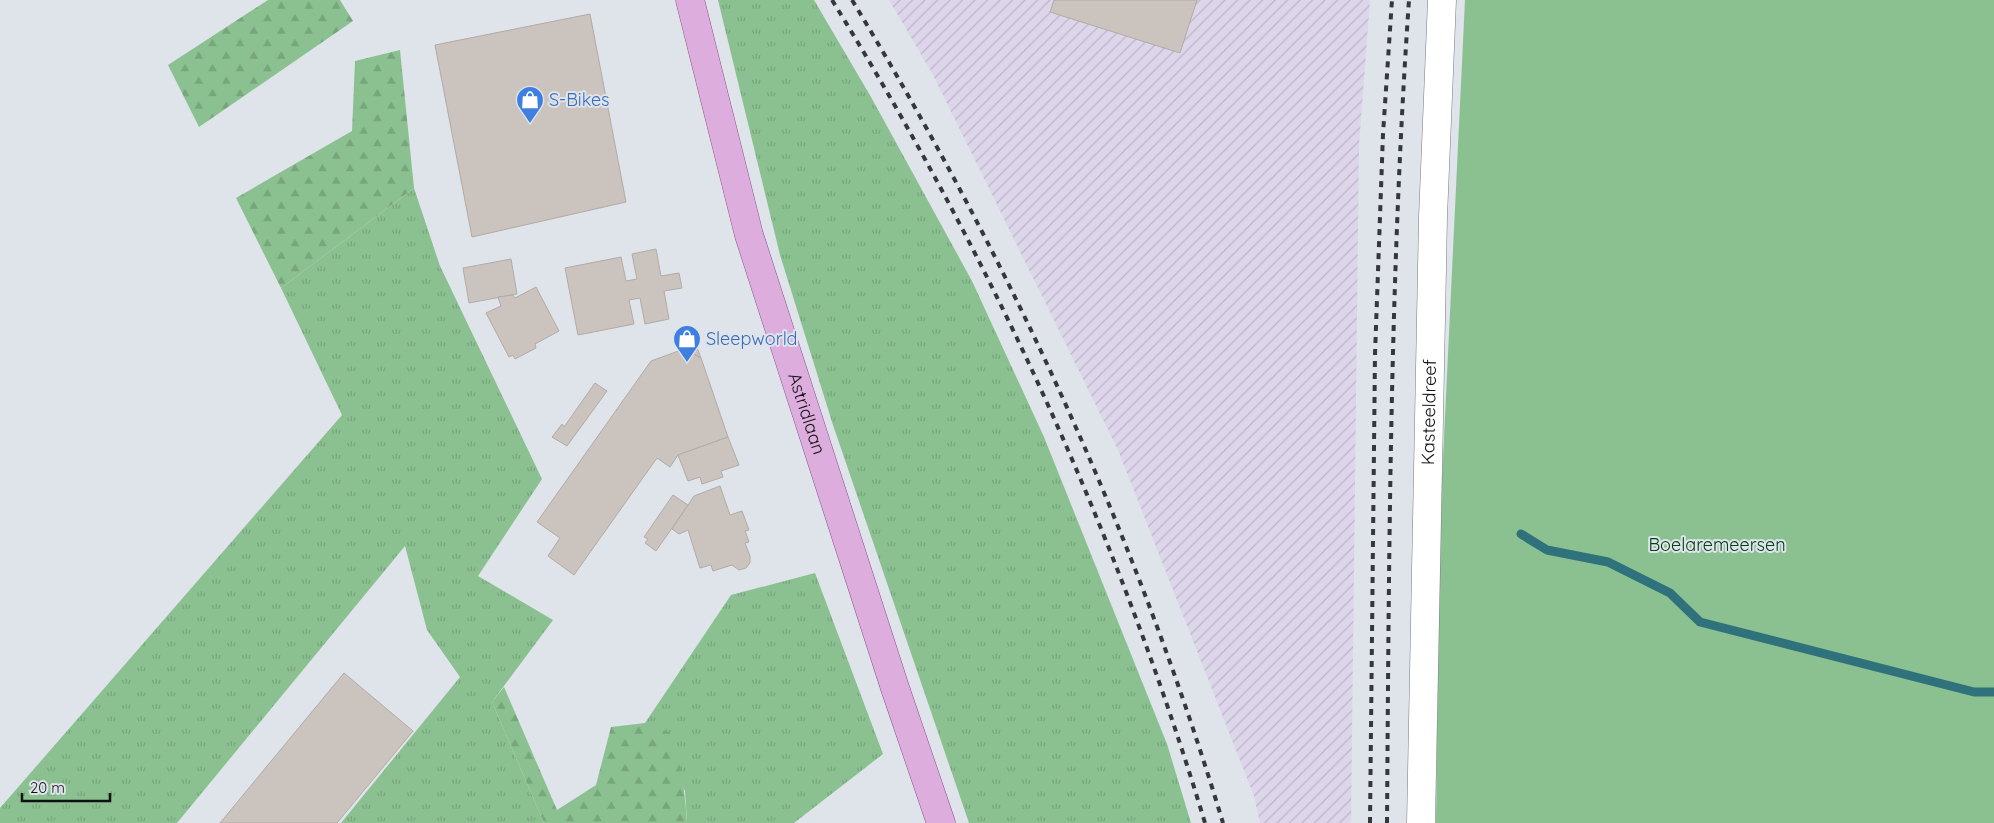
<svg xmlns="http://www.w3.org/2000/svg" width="1994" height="823" font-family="Quicksand,sans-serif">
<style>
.industrial{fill:url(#industrial-furrows)}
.grass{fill:url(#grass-tufts)}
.forest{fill:url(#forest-firs)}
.park{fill:#8bc191}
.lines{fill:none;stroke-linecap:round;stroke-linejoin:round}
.stream{stroke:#2f727b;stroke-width:9}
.building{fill:#cac3be;stroke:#b2aba6}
.street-casing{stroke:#777b81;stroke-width:29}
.primary-casing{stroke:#875389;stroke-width:29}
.street{stroke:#fff;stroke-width:28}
.primary{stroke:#ddadde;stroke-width:28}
.rail{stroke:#36373a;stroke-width:4;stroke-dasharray:6 6;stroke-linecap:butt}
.labels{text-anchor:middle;stroke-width:4;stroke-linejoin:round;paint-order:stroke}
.shop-label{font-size:18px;fill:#366cbe;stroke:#dfe3ea;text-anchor:start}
.street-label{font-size:18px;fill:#101113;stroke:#dfe3ea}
.park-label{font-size:18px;fill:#004013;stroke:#dfe3ea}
</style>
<defs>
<pattern id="industrial-furrows" width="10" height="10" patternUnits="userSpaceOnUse" patternTransform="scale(1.25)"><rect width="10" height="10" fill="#ddd5ea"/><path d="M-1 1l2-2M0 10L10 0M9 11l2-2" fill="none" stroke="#bdb6c8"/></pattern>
<pattern id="grass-tufts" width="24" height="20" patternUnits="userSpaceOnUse" patternTransform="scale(1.25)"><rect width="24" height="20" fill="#8bc191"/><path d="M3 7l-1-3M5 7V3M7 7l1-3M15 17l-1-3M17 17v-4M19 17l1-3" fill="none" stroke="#77a57c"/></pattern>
<pattern id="forest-firs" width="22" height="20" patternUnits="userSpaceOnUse" patternTransform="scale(1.25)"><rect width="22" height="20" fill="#8bc191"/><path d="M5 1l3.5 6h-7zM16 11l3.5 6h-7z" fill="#77a57c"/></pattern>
</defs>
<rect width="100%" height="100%" fill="#dfe3ea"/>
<polygon class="industrial" points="889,0 1370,0 1359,145 1351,823 1260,823 1254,796 1118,450 932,73"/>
<g class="grass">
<polygon points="718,0 814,0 871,97 972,281 1044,437 1167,744 1191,823 969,823 833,425 780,255"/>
<polygon points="414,188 440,266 542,479 478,576 553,620 492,702 544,823 341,823 460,677 427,630 405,546 177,823 0,823 0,808 342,415 281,288"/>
<polygon points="815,573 883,754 794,823 687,823 685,791 645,723 731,595"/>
</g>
<g class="forest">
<polygon points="268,0 340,0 353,21 199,127 168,65"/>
<polygon points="400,50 414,188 281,288 236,198 352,131 355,61"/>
<path d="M504 687 557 810 596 785 611 727 645 723 671 733C681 762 685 792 687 823H544L492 702Z"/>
</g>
<polygon class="park" points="1465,0 1994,0 1994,823 1436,823 1439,542"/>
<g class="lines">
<polyline class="stream" points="1521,534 1547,550 1608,562 1670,593 1700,622 1974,692 1994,692"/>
</g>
<g class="building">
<polygon points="1054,0 1197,0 1180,53 1050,12"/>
<polygon points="590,14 626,202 472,237 435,45"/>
<polygon points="656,249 661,276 679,273 682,288 664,291 669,319 645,324 640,298 629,300 634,324 578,335 565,268 621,257 626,281 637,279 632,254"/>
<polygon points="511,259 517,294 469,303 463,268"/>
<polygon points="536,287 559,331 535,344 536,348 515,359 513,355 509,357 486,313 501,306 498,297 513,295 515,298"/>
<polygon points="696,345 701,358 684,349"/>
<polygon points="684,349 701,358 728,437 678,455 670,467 657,458 574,575 548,556 560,538 537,522 651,361"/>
<polygon points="595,383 607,391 567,446 552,437 562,424 564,427"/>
<polygon points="728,437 739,465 721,471 723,477 702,484 700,477 688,481 678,455"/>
<polygon points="720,486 730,515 742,511 749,530 745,531 749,542 745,543 750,556 750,563 746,568 739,570 732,565 713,571 711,565 700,568 688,530 679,534 672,529 694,496"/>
<polygon points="673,495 688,505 656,551 645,543 648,539 644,537"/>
<polygon points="344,673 413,731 337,823 220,823"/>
</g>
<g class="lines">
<defs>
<g id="street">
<path id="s1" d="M1421 823 1433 217 1442 0"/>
</g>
<g id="primary">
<path id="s2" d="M690 0 749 235 895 688 941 823"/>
</g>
</defs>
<use href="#street" class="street-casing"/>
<use href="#primary" class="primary-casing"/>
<use href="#street" class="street"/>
<use href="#primary" class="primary"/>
<g class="rail">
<path d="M832 0C991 257 1118 534 1205 823"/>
<path d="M852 0C1008 257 1136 534 1223 823"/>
<polyline points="1370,823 1375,354 1383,134 1392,0"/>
<path d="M1387 823C1389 549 1390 274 1409 0"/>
</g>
</g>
<defs>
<symbol id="shop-pin" viewBox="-11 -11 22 30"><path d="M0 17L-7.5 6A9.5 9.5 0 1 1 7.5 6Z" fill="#3f7fe0" stroke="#dfe3ea"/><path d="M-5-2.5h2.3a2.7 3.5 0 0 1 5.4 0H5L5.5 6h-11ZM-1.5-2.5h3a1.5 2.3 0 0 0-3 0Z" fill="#fff"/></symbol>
</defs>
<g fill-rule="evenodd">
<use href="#shop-pin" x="514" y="84" width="32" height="43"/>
<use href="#shop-pin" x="671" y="323" width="32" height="43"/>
</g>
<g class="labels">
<g class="shop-label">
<text x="549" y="106">S-Bikes</text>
<text x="706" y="345">Sleepworld</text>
</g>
<g class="street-label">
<text dy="6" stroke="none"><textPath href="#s1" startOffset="411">Kasteeldreef</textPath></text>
<text dy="6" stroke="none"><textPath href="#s2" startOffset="430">Astridlaan</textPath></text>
</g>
<g class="park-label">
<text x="1717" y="551">Boelaremeersen</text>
</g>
</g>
<path d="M22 793v8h88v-8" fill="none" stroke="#101113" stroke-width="2.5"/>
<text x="30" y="793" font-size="15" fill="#101113" stroke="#dfe3ea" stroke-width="4" paint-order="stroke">20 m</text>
</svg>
